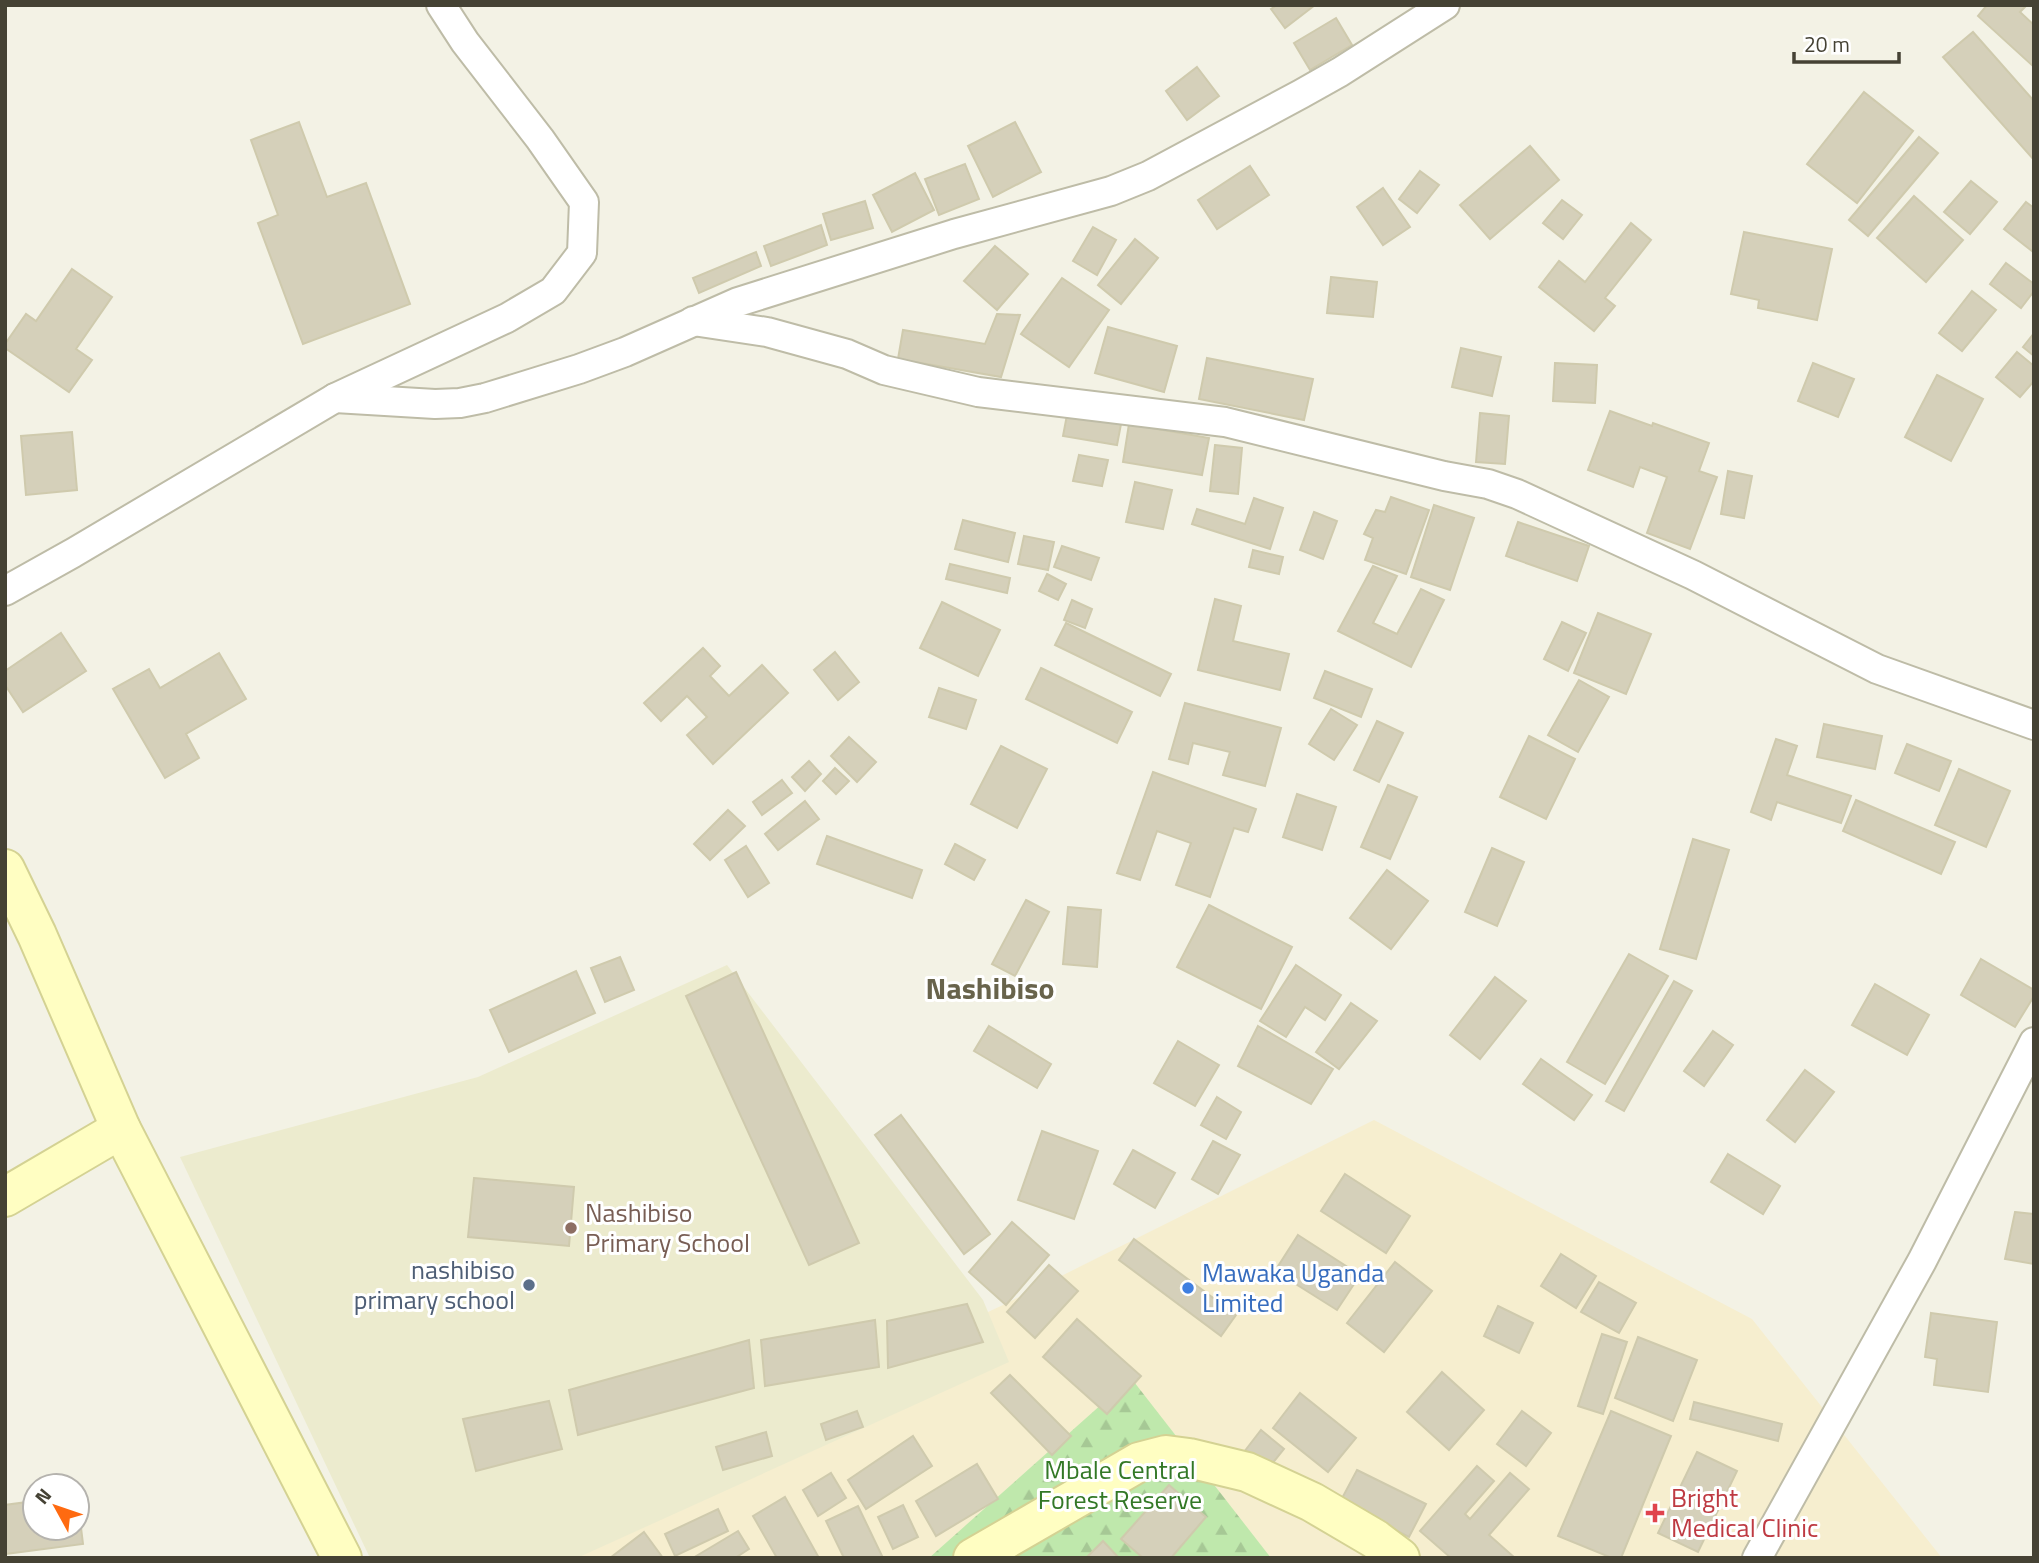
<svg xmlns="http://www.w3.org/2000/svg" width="2039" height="1563" font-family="'Titillium Web',sans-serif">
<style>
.commercial{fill:#f6eecf}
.education{fill:#ecebce}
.forest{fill:url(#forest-firs)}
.building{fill:#d5d0ba;stroke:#cfcaad;stroke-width:2}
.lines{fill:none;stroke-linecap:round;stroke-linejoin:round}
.street-casing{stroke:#bebca7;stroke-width:32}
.secondary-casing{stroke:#d4d293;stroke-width:42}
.street{stroke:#fff;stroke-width:28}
.secondary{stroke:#fffec2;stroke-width:38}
.education-dot{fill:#8d6e63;stroke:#fff;stroke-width:2.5}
.service-dot{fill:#5c6f8a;stroke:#fff;stroke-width:2.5}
.shop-dot{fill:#3f7fe0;stroke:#fff;stroke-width:2.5}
.health-dot{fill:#e0444e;stroke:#fff;stroke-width:2.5}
.labels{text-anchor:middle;stroke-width:6;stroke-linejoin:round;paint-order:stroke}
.education-label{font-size:26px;fill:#785e54;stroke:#fff;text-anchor:start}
.service-label{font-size:26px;fill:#4e5e75;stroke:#fff;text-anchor:end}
.shop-label{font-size:26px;fill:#366cbe;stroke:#fff;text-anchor:start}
.park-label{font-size:26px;fill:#337826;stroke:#fff}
.health-label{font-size:26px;fill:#be3a42;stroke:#fff;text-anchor:start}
.quarter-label{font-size:30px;font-weight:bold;fill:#68634b;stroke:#fff}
</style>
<defs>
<pattern id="forest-firs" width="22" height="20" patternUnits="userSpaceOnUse" patternTransform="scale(1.75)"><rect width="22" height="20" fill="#bfe8ac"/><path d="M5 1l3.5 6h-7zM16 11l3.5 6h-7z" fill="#a6c895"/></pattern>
</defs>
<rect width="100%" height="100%" fill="#f3f2e5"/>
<polygon class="commercial" points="1374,1120 1752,1319 1942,1558 461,1558 1003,1305"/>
<polygon class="education" points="727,965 983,1300 1009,1362 577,1558 370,1558 180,1157 478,1077"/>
<polygon class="forest" points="1131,1378 1271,1558 929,1558"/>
<g class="building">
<polygon points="1277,5 1315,5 1285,28 1271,9"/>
<polygon points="1987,5 2027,5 2020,12 2034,25 2034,67 1978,16"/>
<polygon points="1336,18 1352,45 1310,70 1294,43"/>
<polygon points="1973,32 2034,101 2034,160 1943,57"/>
<polygon points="1197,67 1219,96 1187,120 1166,91"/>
<polygon points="1864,92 1913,131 1857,203 1807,164"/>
<polygon points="299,122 327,197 366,183 410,304 303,344 258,223 278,215 251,140"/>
<polygon points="1015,122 1041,172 993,197 968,146"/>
<polygon points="1919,137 1938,153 1868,236 1849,220"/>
<polygon points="1530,146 1559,180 1490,239 1460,205"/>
<polygon points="965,164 979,199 939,215 925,179"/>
<polygon points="1250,166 1269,195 1217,229 1198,200"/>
<polygon points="1420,171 1439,185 1417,213 1399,199"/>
<polygon points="915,173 934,210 892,232 873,195"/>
<polygon points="1971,181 1997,202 1970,234 1944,212"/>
<polygon points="1383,188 1410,227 1383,245 1357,207"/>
<polygon points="1914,196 1963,240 1926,282 1877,238"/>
<polygon points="1562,200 1582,215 1563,239 1543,223"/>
<polygon points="865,201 873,228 831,240 823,214"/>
<polygon points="2026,202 2034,208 2034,248 2032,251 2004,229"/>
<polygon points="1631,223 1651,240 1605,298 1615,306 1594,331 1539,287 1559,261 1585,282"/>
<polygon points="821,225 827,245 771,266 764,246"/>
<polygon points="1093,227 1116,240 1097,275 1073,261"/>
<polygon points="1744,232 1832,249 1817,320 1758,308 1759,300 1731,294"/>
<polygon points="1135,239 1158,258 1121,304 1098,285"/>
<polygon points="995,246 1028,274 997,310 964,281"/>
<polygon points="756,252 761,266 699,293 693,278"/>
<polygon points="2006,263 2034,284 2034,291 2021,308 1990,284"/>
<polygon points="72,269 112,297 76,349 92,360 69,392 5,348 5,344 26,314 36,321"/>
<polygon points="1331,277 1377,282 1373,317 1327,313"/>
<polygon points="1062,278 1109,310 1069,367 1021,334"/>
<polygon points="1972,291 1996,310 1962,351 1939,333"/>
<polygon points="997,314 1020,315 1001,377 898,359 903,330 985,344"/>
<polygon points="1108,327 1177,346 1164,392 1095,373"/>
<polygon points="2034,333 2034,356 2023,347"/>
<polygon points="1461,348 1501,357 1492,396 1452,387"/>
<polygon points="2017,352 2034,366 2034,381 2020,397 1996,377"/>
<polygon points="1207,358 1313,379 1304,420 1199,399"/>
<polygon points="1555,363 1597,365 1595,403 1553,401"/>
<polygon points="1813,363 1854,379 1838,417 1798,401"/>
<polygon points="1937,375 1983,399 1951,461 1905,437"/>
<polygon points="1610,411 1652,426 1653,423 1709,443 1699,471 1717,477 1690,549 1647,533 1667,477 1640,467 1633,487 1588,470"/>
<polygon points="1480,413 1509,416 1505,464 1476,462"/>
<polygon points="1067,415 1121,424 1117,445 1063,436"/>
<polygon points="1129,424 1209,438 1202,475 1123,462"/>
<polygon points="72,432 77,490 26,495 21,436"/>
<polygon points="1215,445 1242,448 1238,494 1210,491"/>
<polygon points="1079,455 1108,460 1102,486 1073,481"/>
<polygon points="1728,471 1752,476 1744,518 1721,514"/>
<polygon points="1135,482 1172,490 1163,529 1126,522"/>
<polygon points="1391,497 1429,510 1406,574 1365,560 1373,538 1364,534 1376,510 1385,512"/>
<polygon points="1254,498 1283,508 1270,549 1192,524 1197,509 1245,524"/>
<polygon points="1434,505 1474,518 1450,590 1411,577"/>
<polygon points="1314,512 1337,521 1323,559 1300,550"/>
<polygon points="963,520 1015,533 1008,562 955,549"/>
<polygon points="1518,522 1589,546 1577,581 1506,556"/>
<polygon points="1024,536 1054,542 1048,570 1018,564"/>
<polygon points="1062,546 1099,558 1091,580 1054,567"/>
<polygon points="1253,550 1283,557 1279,574 1249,567"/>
<polygon points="950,564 1010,578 1007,593 946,579"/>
<polygon points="1373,566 1397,576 1373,623 1397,634 1421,589 1444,600 1411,667 1338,631"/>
<polygon points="1047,574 1066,584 1058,600 1039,591"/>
<polygon points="1215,599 1241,606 1233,641 1289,654 1280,690 1198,670"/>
<polygon points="1072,600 1092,609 1085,628 1064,620"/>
<polygon points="942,602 1000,630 978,676 920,648"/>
<polygon points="1598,613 1651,634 1626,694 1574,673"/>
<polygon points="1562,622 1586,633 1568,671 1544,659"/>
<polygon points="1066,623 1171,674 1160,696 1055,645"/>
<polygon points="61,633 86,671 23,712 5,685 5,671"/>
<polygon points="703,648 720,666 710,676 729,696 762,665 788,693 713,764 687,735 707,717 687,696 661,721 644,703"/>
<polygon points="835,652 859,682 838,700 814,670"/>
<polygon points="219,653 246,699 186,734 199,758 165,778 113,689 149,669 160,688"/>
<polygon points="1041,668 1132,712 1117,743 1026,699"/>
<polygon points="1325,671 1372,689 1361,717 1314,698"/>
<polygon points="1579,680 1609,697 1578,752 1548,735"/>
<polygon points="939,688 976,700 966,729 929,717"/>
<polygon points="1185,703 1281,728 1265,786 1223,775 1230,752 1193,743 1188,764 1169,759"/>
<polygon points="1331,709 1357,725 1334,760 1309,744"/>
<polygon points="1377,721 1403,733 1379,782 1354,770"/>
<polygon points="1824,724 1882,736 1875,769 1817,757"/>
<polygon points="1529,736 1575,759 1546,819 1500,797"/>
<polygon points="849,737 876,762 857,782 831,756"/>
<polygon points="1776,739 1797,746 1787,775 1851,796 1841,823 1777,802 1771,820 1751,812"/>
<polygon points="1907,744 1951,761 1939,791 1895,773"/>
<polygon points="1001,746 1047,769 1017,828 971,804"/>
<polygon points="809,761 821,774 805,791 792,777"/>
<polygon points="835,768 849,781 836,794 823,781"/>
<polygon points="1959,769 2010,791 1986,847 1935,825"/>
<polygon points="1153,772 1256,809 1248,832 1234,828 1210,897 1176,885 1191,843 1157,831 1140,880 1117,873"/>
<polygon points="782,780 792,793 762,815 753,802"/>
<polygon points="1388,785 1417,797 1390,859 1361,847"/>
<polygon points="1297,794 1336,807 1322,850 1283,837"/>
<polygon points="1856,800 1955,842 1941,874 1843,831"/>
<polygon points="805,801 819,819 778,850 765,834"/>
<polygon points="728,810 745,826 710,860 694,844"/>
<polygon points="827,836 922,870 912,898 817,864"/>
<polygon points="1693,839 1729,850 1696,959 1660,949"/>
<polygon points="955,844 985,860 974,880 945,864"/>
<polygon points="746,846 769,883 748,897 725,860"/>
<polygon points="1492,848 1524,862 1497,926 1465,912"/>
<polygon points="1387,870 1428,901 1391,949 1350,918"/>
<polygon points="1026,900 1049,912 1015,976 992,964"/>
<polygon points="1209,905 1292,947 1261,1009 1177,967"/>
<polygon points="1068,907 1101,910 1097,967 1063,964"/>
<polygon points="1629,954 1668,976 1605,1084 1567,1062"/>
<polygon points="620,957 634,990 605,1002 591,968"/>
<polygon points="1981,959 2034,990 2034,996 2015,1027 1961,995"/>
<polygon points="1296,965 1341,995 1325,1020 1305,1007 1286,1037 1260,1021"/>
<polygon points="576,971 595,1013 509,1052 490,1010"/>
<polygon points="736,972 859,1243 809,1265 686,996"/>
<polygon points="1495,977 1526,1001 1480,1059 1450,1035"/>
<polygon points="1674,981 1692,991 1624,1111 1606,1101"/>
<polygon points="1875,984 1929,1015 1907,1055 1852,1025"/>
<polygon points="1351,1003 1377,1021 1339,1069 1316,1052"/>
<polygon points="989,1026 1051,1064 1037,1088 974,1051"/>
<polygon points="1258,1026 1333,1069 1311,1104 1238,1066"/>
<polygon points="1713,1031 1733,1045 1704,1086 1684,1071"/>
<polygon points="1178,1041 1219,1065 1195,1106 1154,1083"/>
<polygon points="1541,1059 1592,1095 1574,1120 1523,1084"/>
<polygon points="1805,1070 1834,1092 1795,1142 1767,1120"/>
<polygon points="1217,1097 1241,1112 1226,1139 1201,1125"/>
<polygon points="901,1115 990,1234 964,1254 875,1135"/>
<polygon points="1042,1131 1098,1151 1074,1219 1018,1200"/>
<polygon points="1213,1141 1240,1155 1218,1194 1192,1179"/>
<polygon points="1133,1150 1175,1173 1155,1208 1114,1184"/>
<polygon points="1728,1154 1780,1186 1763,1214 1711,1182"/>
<polygon points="1345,1174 1410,1216 1386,1253 1321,1211"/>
<polygon points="474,1178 574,1187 569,1246 468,1237"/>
<polygon points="2015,1212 2034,1214 2034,1264 2005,1259"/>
<polygon points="1012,1222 1049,1255 1006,1305 969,1272"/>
<polygon points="1298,1235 1360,1275 1337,1310 1275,1271"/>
<polygon points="1134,1239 1236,1315 1221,1336 1119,1260"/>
<polygon points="1561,1254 1596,1276 1576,1308 1541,1286"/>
<polygon points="1395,1262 1432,1291 1384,1352 1347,1323"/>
<polygon points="1049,1265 1078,1291 1035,1338 1007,1312"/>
<polygon points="1599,1282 1636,1303 1619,1333 1581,1312"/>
<polygon points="967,1304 983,1342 888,1368 887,1321"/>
<polygon points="1498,1306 1533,1323 1519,1353 1484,1336"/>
<polygon points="1931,1313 1997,1322 1988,1392 1934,1385 1937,1359 1925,1357"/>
<polygon points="1077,1319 1141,1376 1107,1414 1043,1357"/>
<polygon points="875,1320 879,1367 765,1386 761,1340"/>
<polygon points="1602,1334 1627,1342 1603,1414 1578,1406"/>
<polygon points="1638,1337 1697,1360 1673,1421 1615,1398"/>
<polygon points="749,1340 754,1388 578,1435 569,1390"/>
<polygon points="1442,1372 1484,1410 1449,1450 1407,1412"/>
<polygon points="1010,1375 1071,1436 1052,1455 991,1393"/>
<polygon points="1300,1393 1356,1438 1328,1472 1273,1428"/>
<polygon points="549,1401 562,1449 476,1471 463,1419"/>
<polygon points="1694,1402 1782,1424 1778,1441 1690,1419"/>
<polygon points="857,1411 863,1427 826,1440 821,1424"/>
<polygon points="1522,1411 1551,1433 1526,1466 1497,1444"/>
<polygon points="1611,1411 1671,1436 1621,1558 1612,1558 1558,1536"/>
<polygon points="1261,1430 1284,1449 1267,1470 1244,1452"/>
<polygon points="766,1432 772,1456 723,1470 716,1447"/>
<polygon points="913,1436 932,1466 866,1509 848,1480"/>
<polygon points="1697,1452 1737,1471 1698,1552 1658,1533"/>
<polygon points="977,1464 998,1499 936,1536 916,1501"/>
<polygon points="1477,1466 1494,1481 1465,1514 1470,1519 1510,1473 1529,1489 1489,1535 1515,1558 1451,1558 1420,1531"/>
<polygon points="1357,1470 1426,1504 1409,1537 1340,1502"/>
<polygon points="831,1473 846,1498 818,1516 803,1490"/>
<polygon points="1169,1485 1206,1517 1171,1558 1143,1558 1121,1539"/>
<polygon points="77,1495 83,1544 5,1554 5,1505 35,1501 35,1528 77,1528"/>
<polygon points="785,1497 819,1558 777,1558 753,1516"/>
<polygon points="903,1505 918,1537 893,1549 878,1517"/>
<polygon points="858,1506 883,1558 844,1558 826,1521"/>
<polygon points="718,1509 728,1531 675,1556 665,1534"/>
<polygon points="738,1531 749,1549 735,1558 693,1558"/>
<polygon points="644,1532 663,1558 610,1558"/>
<polygon points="1103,1541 1119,1558 1086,1558"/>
</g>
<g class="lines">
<defs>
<g id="street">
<polyline points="693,321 767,332 847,354 884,370 978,392 1225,422 1444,476 1488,484 1517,494 1693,575 1877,669 2034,725"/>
<polyline points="335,398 435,404 460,403 485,398 579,369 625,352 738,302 954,234 1111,191 1148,176 1301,94 1340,72 1445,5"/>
<polyline points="5,591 73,553 335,398 507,318 553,291 582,253 584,202 540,139 465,42 441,5"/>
<polyline points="1757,1558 1922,1261 2034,1042"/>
</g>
<g id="secondary">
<polyline points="5,869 37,935 121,1129 342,1558"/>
<polyline points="5,1197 121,1129"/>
<polyline points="973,1558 1139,1462 1166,1455 1189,1458 1247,1472 1312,1502 1375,1539 1400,1558"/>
</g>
</defs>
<use href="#street" class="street-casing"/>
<use href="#secondary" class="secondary-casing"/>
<use href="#street" class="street"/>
<use href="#secondary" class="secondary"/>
</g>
<circle class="education-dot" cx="571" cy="1228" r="7"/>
<circle class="service-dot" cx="529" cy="1285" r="7"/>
<circle class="shop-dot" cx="1188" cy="1288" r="7"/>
<path class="health-dot" d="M1651.5 1502.5h7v7h7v7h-7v7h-7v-7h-7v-7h7z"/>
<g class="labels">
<g class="education-label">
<text x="585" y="1222">Nashibiso<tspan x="585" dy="30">Primary School</tspan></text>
</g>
<g class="service-label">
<text x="515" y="1279">nashibiso<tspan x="515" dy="30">primary school</tspan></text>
</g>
<g class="shop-label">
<text x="1202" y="1282">Mawaka Uganda<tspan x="1202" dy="30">Limited</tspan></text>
</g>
<g class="park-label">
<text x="1120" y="1479">Mbale Central<tspan x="1120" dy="30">Forest Reserve</tspan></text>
</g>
<g class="health-label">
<text x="1671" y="1507">Bright<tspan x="1671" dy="30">Medical Clinic</tspan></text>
</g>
<g class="quarter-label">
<text x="990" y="999">Nashibiso</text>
</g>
</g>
<rect width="2039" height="1563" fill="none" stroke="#454234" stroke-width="14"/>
<g transform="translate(56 1507) rotate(310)"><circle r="33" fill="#ffffff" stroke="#b5b3ae" stroke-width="2"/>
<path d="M0-5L12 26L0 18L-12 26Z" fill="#ff6a10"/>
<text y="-10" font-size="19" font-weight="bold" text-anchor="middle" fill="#454234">N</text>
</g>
<path d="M1794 52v10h105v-10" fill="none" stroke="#454234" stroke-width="3.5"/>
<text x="1804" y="52" font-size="21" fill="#454234" stroke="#ffffff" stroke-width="5" paint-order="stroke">20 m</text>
</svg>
